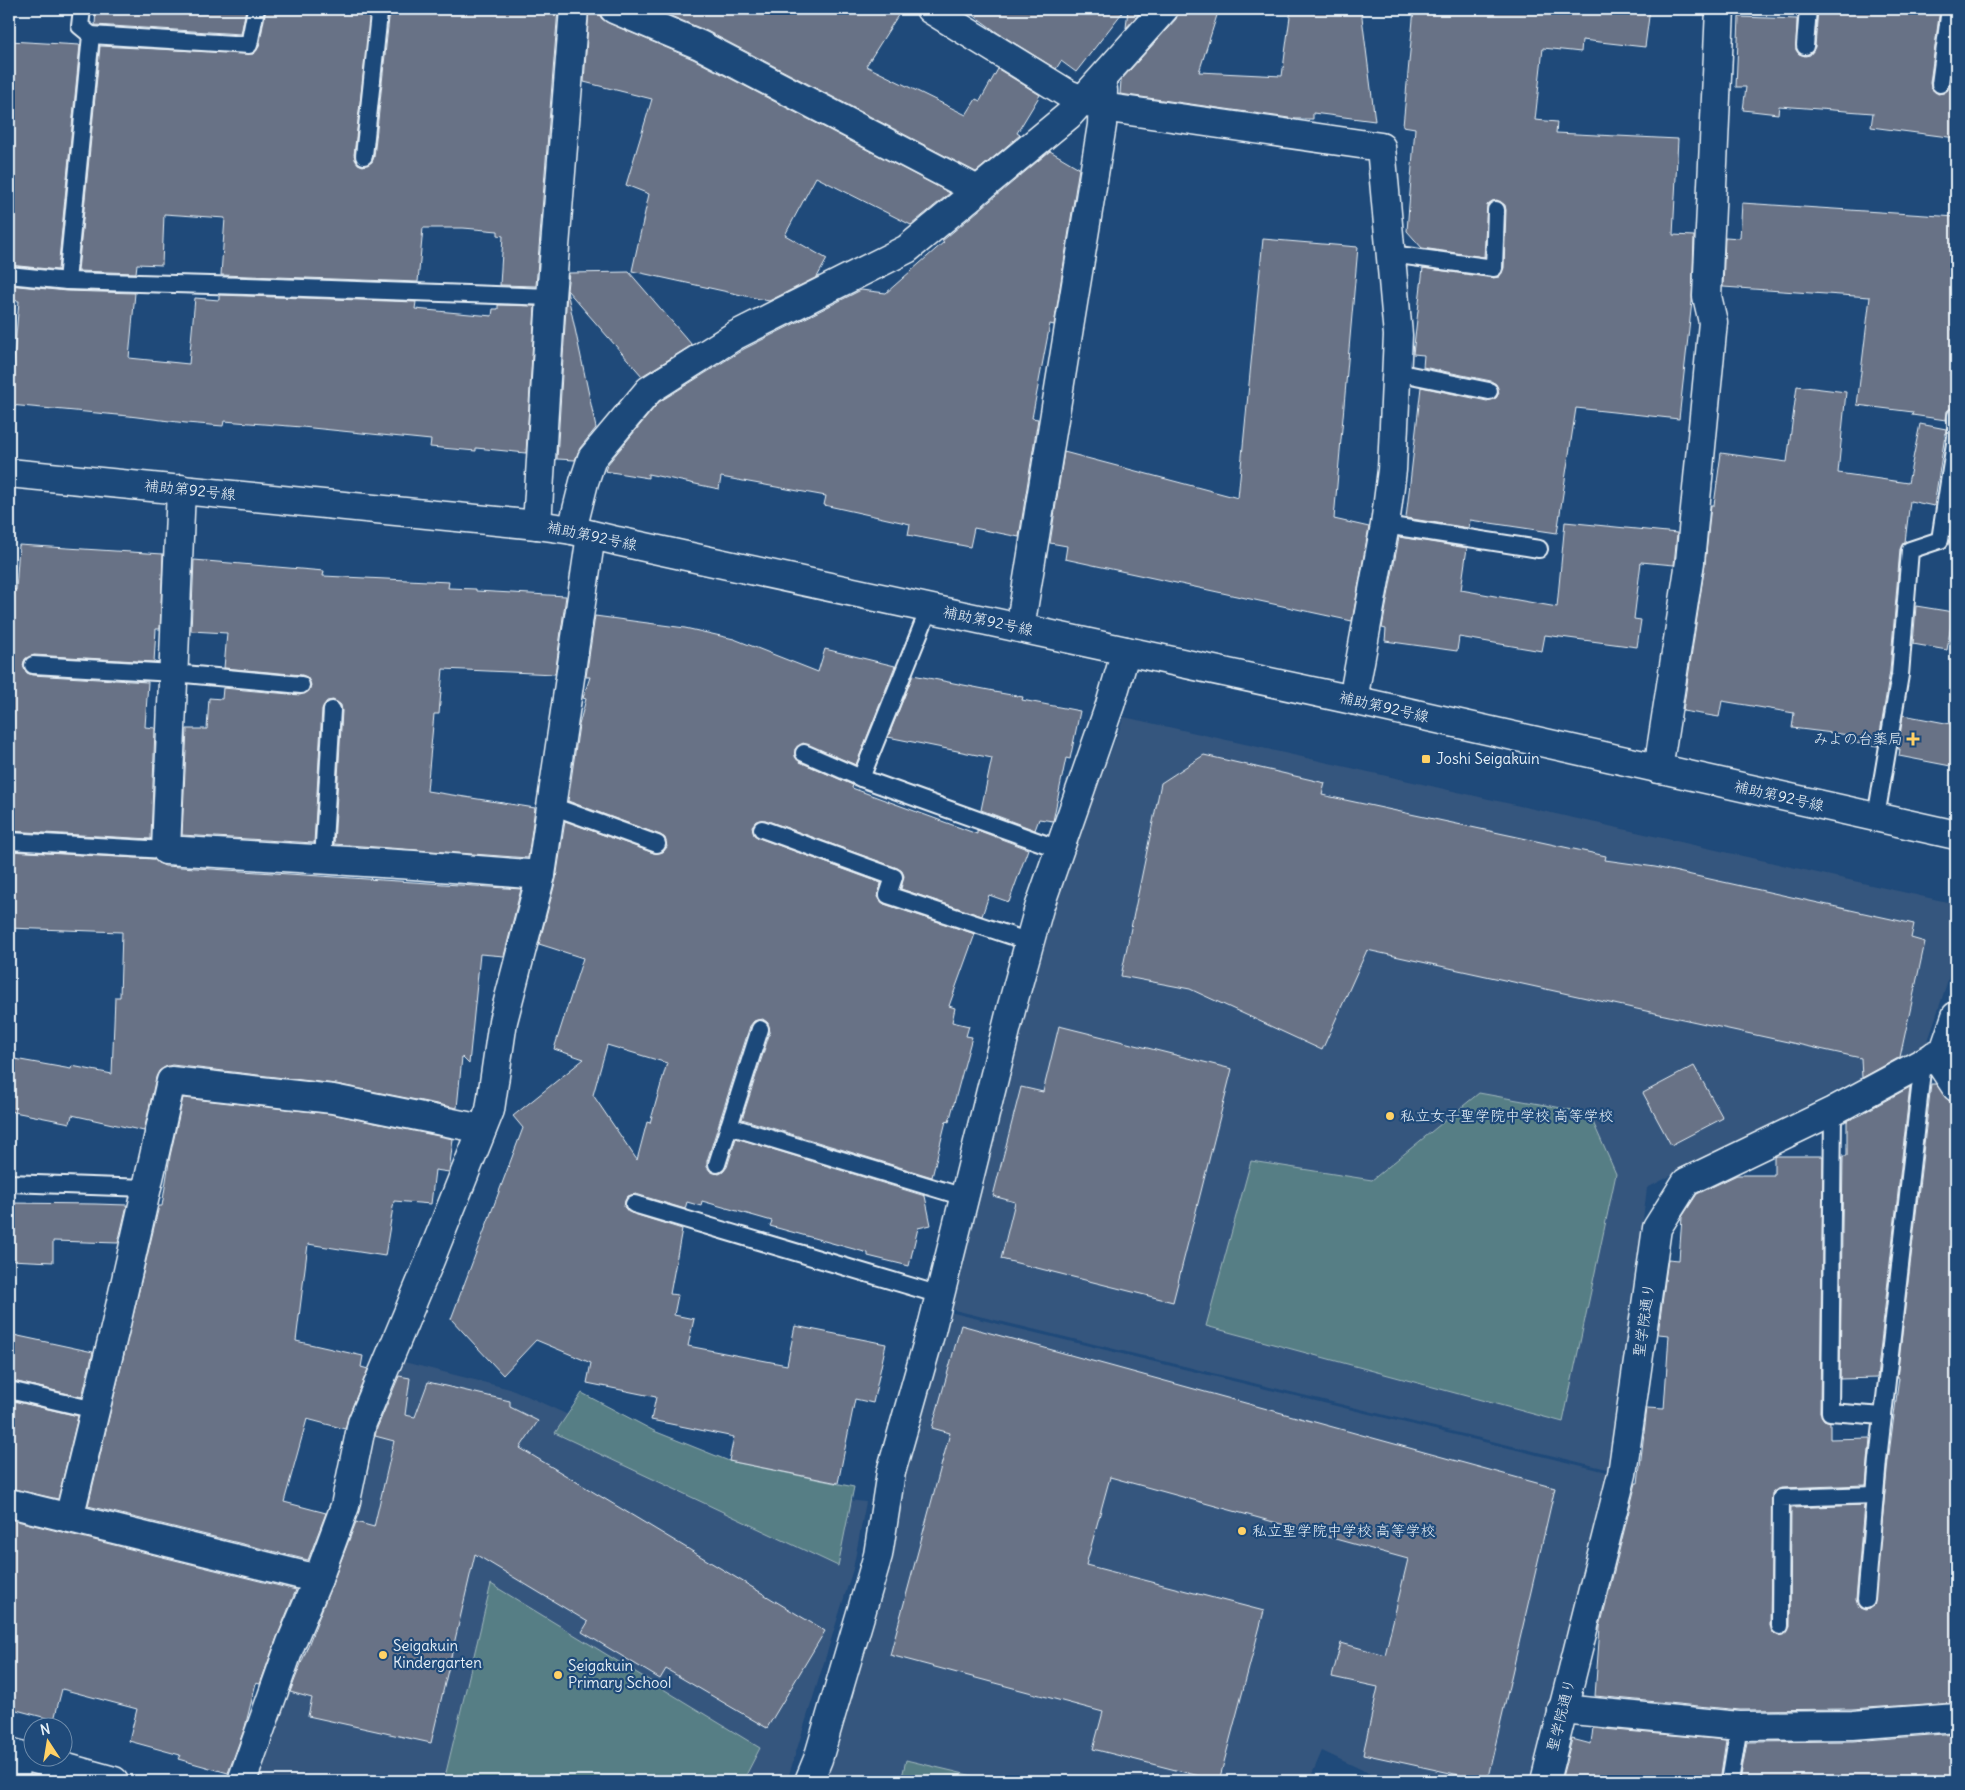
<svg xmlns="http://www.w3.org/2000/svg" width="1965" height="1790" font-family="Delius,'Klee One',sans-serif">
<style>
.built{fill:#35567e}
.green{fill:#577e85;stroke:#a0b8be}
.building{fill:#677286;stroke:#e8f1f8;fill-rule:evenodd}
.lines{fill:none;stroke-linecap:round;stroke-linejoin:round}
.service-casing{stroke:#e8f1f8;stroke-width:20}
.minor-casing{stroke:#e8f1f8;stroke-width:31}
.tertiary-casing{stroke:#e8f1f8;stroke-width:31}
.service{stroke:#1f4a7a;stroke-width:16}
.minor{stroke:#1f4a7a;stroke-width:28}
.tertiary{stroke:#1f4a7a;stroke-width:28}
.poi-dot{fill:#ffd166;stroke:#1f4a7a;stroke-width:2}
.labels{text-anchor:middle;stroke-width:4.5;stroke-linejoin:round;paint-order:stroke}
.street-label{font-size:15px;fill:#e8f1f8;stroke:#1f4a7a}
.poi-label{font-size:15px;fill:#e8f1f8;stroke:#1f4a7a;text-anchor:start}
</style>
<rect width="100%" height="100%" fill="#1f4a7a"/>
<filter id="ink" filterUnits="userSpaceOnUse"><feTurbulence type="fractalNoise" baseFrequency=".02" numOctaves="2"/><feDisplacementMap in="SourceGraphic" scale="10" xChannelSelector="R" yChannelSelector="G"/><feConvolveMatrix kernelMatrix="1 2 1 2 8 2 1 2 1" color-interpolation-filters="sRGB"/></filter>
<g filter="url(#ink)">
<g class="built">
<polygon points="1124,717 1956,904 1956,955 1927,1044 1647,1188 1611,1470 946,1308 1036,947"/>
<polygon points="945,1311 1611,1473 1530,1781 1386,1781 1322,1751 1309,1781 818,1781"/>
<polygon points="400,1361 514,1390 722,1486 866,1502 853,1569 787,1781 256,1781 348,1533 371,1429"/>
</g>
<g class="green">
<polygon points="1479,1093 1589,1113 1616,1174 1563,1422 1206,1326 1251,1161 1372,1180"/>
<polygon points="582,1393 654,1431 729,1461 854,1487 838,1566 555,1433"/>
<polygon points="491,1584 760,1748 743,1781 444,1781"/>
<polygon points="906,1760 994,1781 901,1781"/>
</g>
<g class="building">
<polygon points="96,9 246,9 241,34 95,25"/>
<polygon points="266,9 371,9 354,155 358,164 363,166 372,162 374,157 389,18 393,9 558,9 536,286 500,285 503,236 498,235 498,231 463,228 423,228 418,282 221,275 225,218 164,214 162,265 137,264 136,273 78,271 100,46 253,54 259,47"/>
<polygon points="589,9 599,9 601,18 608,23 693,59 950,193 911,225 816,177 785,235 827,259 817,277 769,301 632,271 649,194 626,185 652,99 584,82"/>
<polygon points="654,9 902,9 866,66 966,115 976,99 980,101 998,69 1040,95 1017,133 1020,135 976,172 707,31"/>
<polygon points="965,9 1125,9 1076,72 1061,61 1056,69 998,33"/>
<polygon points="1128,9 1143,9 1126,28"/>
<polygon points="1179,9 1219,9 1199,72 1282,76 1291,9 1361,9 1375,121 1313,113 1313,119 1296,119 1120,94 1121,80 1176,19"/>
<polygon points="1414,9 1650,9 1645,47 1582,40 1581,52 1543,48 1535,120 1557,122 1556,133 1678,139 1673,235 1694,236 1692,301 1679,419 1576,408 1557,533 1470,520 1469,528 1406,518 1421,387 1487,401 1496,398 1499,393 1496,384 1491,381 1423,367 1424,355 1413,354 1423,268 1493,278 1499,277 1504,268 1506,210 1505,205 1497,200 1492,201 1487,205 1484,257 1422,248 1407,231 1415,128 1403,126"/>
<polygon points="1818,9 1940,9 1930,83 1931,88 1938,94 1943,93 1948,90 1956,38 1956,138 1871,127 1873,113 1779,106 1778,114 1743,110 1746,87 1736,87 1739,17 1797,19 1796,50 1799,54 1805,56 1810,55 1815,47"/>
<polygon points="9,41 80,45 58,270 9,265"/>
<polygon points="1050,151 1079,168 1054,325 1050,324 1032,418 1038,419 1019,537 974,528 970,547 908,535 910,524 824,505 826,496 721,477 719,489 648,474 648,478 605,471 607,465 659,402 744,349 861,290 886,293 944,242 942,241"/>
<polygon points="1742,203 1956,217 1956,297 1952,330 1956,331 1956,335 1950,376 1955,376 1951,408 1947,411 1946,420 1912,415 1913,412 1857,405 1870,297 1723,287 1725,237 1740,238"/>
<polygon points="1263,239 1358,247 1334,519 1369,527 1352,621 1065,559 1067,546 1050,543 1064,452 1238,498"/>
<polygon points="629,272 692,345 642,376 567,290 569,273"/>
<polygon points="9,285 66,291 135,293 129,358 189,364 195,298 219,300 219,295 416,302 415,309 492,316 493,309 498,309 498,305 535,306 526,453 476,448 476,451 430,447 431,440 302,427 224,421 223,426 186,423 129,416 10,405 19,301 9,300"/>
<polygon points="567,291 596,428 580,448 575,460 557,459"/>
<polygon points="1797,386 1846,392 1838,473 1908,483 1920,424 1946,429 1934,506 1910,501 1905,542 1900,549 1890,671 1878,746 1848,742 1849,735 1792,728 1794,713 1722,701 1719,717 1683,711 1705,564 1711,505 1714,505 1721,453 1787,462"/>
<polygon points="1565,522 1677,533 1674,565 1641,562 1634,619 1641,620 1637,647 1545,635 1542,651 1459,637 1457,651 1385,641 1386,629 1382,628 1399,537 1467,548 1461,590 1557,607"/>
<polygon points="19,545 163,554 160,629 156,629 154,662 34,655 25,659 23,665 27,673 32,675 148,682 145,727 155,728 151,839 9,831 9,589 16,590"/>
<polygon points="194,560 324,571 323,576 449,582 448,588 476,589 476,591 566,596 555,674 443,669 439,714 434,714 427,791 535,808 528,858 334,844 342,711 341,705 333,700 327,701 322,709 314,843 182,835 187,729 207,729 209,698 222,699 223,688 300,695 309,691 311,685 307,677 302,675 224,668 227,633 191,631"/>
<polygon points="1916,606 1953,612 1947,650 1913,644"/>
<path d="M595 616 685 628 734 639 818 672 825 649 895 666 856 765 803 743 795 749 796 758 800 762 853 785 852 788 977 834V830L1028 849 1009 902 989 895 982 916 901 889 904 876 902 871 897 868 765 820 756 821 752 826 754 835 759 838 881 883 878 897 884 904 975 934 949 1006 955 1008 952 1022 969 1026 966 1036 972 1037 949 1122 946 1121 932 1177 742 1119 770 1032 768 1023 763 1019 754 1021 750 1026 707 1161V1167L710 1171 719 1174 723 1172 727 1167 736 1138 925 1196 931 1225 918 1228 909 1266 868 1256V1253L770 1226 772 1221 702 1201 701 1206 687 1202 685 1209 636 1194 628 1196 625 1201 624 1207 631 1213 682 1229 670 1294 678 1295 674 1315 694 1319 688 1346 787 1365 795 1326 886 1344 873 1403 855 1399 838 1483 729 1461 734 1437 651 1420 656 1397 587 1383 591 1363 536 1340 503 1375 451 1319 523 1128 513 1116 584 1059 554 1049 583 958 539 944 556 879 565 821 654 853 663 852 667 847 665 838 660 835 568 801 579 725 586 699 583 698 590 677H586ZM607 1045 667 1063 650 1123 647 1122 637 1160 593 1095Z"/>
<polygon points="913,675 994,691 994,692 1023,697 1022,700 1080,711 1070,759 1066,758 1053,821 1039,819 1035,830 981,810 992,758 888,737"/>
<polygon points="1903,715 1956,725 1956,767 1899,756 1900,749 1898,749"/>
<polygon points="1204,755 1325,783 1322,795 1606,856 1605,860 1655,867 1914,924 1911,938 1925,942 1900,1057 1862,1078 1861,1058 1367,950 1322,1050 1190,989 1121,976 1161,783"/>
<polygon points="9,851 154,859 158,863 165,866 521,889 504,956 480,954 469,1064 462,1057 457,1108 336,1084 172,1065 165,1067 159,1071 156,1077 144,1131 72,1115 70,1123 9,1111 9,1058 71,1069 72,1066 112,1074 115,997 120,997 122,932 9,928"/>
<polygon points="1059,1026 1232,1069 1173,1302 1001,1259 1015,1202 993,1196 1021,1087 1043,1092"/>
<polygon points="1694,1066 1723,1118 1671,1145 1643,1093"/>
<polygon points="1931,1084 1936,1084 1949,1101 1956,1103 1956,1702 1852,1709 1740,1710 1595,1696 1600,1627 1636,1483 1638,1483 1647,1408 1664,1409 1669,1335 1658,1334 1668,1259 1679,1260 1682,1217 1697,1194 1737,1175 1774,1175 1774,1157 1776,1156 1823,1156 1820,1412 1824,1420 1830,1422 1830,1439 1870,1438 1866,1485 1781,1488 1772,1493 1770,1626 1775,1634 1779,1636 1785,1634 1790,1627 1791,1508 1864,1505 1856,1600 1860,1608 1865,1610 1870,1609 1874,1605 1888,1461 1899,1378 1897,1378"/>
<polygon points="1910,1087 1877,1378 1840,1379 1843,1156 1847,1156 1847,1121 1863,1114 1863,1113"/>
<polygon points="183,1098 331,1114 453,1139 449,1172 435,1170 431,1204 394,1201 385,1256 308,1244 296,1341 363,1356 361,1367 368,1369 348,1417 345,1429 307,1419 284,1502 326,1513 308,1560 88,1506 159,1206 162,1206 170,1156"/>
<polygon points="9,1203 95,1204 127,1205 118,1243 53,1241 53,1262 9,1260"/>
<polygon points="961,1325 1555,1488 1487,1781 1363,1754 1378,1687 1332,1677 1341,1643 1385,1655 1408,1559 1110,1477 1086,1565 1264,1611 1219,1781 1093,1749 1103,1712 890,1655 950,1433 932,1428"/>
<polygon points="9,1334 93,1352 82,1397 9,1380"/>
<polygon points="399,1376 410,1378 405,1415 415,1417 428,1382 510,1401 510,1407 538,1421 520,1448 825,1631 767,1728 666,1669 660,1679 582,1632 588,1622 475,1554 431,1743 308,1716 312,1698 290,1692 356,1522 374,1527 394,1441 375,1436 377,1428"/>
<polygon points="9,1400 78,1416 58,1499 9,1488"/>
<polygon points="9,1519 296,1590 277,1637 260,1684 256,1683 245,1727 228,1773 178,1759 180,1755 129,1741 137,1709 62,1689 54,1720 9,1708"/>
<polygon points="1593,1728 1726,1740 1720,1781 1561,1781 1572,1739 1591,1744"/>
<polygon points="1956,1733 1956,1781 1740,1781 1747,1742 1854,1741"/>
</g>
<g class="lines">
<defs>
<g id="service">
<polyline points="91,35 249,45 256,9"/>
<polyline points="1805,46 1808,9"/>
<polyline points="1940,84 1950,9"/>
<polyline points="364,156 379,14 383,9"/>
<polyline points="1391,254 1494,268 1496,210"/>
<polyline points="9,275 67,281 246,286 551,297"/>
<polyline points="67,281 91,35 80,26 82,9"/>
<polyline points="1396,372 1489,391"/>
<polyline points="1956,416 1956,433"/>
<polyline points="1385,525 1539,549"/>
<polyline points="33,665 174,673 301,685"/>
<polyline points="804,753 861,778 1059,849"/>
<polyline points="861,778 929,609"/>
<polyline points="552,806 657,844"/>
<polyline points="1876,817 1900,675 1910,550 1940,540 1956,437"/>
<polyline points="762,829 894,877 888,895 1030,942"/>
<polyline points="9,841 166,850"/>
<polyline points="323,860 332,710"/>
<polyline points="1833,1111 1830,1412 1883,1416"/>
<polyline points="729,1126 964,1197"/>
<polyline points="717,1164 760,1029"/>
<polyline points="9,1183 146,1188"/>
<polyline points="634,1204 940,1295"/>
<polyline points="9,1390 95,1410"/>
<polyline points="1866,1600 1878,1460 1923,1062"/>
<polyline points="1780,1626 1781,1498 1875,1495"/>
<polyline points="1730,1781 1739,1726"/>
</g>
<g id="minor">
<polyline points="614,9 700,45 977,190"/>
<polyline points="930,9 1068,94 1102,107 1381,147 1398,335 1392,470 1385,525 1353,700"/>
<polyline points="181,489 166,850 414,865 541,875"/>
<polyline points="537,525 551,297 574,9"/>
<polyline points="572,530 584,482 592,458 649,390 736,335 907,249 1069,115 1164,9"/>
<polyline points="1020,628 1102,125 1103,90"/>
<polyline points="1658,769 1690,562 1713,322 1707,296 1720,9"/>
<polyline points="1935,1055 1956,1087"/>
<polyline points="9,1503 318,1579"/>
<polyline points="69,1518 116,1324 171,1081 333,1099 482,1129"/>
<polyline points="1562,1709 1739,1726 1853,1725 1956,1717"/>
<polyline points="9,1752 114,1781"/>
<polyline points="14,1781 18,1755"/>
<polyline points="242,1781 291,1643 318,1579 345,1506 362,1423 428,1265 490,1110 503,1021 541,875 591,535"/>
<polyline points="809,1781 818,1759 878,1555 891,1472 931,1331 1012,1006 1039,908 1110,705 1126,651"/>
<polyline points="1545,1781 1622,1474 1657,1228 1686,1182 1833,1111 1944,1051 1956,1016"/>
</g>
<polyline id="tertiary" points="9,473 537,525 572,530 617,541 1353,700 1956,835"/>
</defs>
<use href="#service" class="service-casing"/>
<use href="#minor" class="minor-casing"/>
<use href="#tertiary" class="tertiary-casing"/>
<use href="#service" class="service"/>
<use href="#minor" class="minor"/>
<use href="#tertiary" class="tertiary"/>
</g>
</g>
<g class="poi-dot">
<path d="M1910.5 731.5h5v5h5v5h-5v5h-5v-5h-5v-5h5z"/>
<rect x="1421" y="754" width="10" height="10" rx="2.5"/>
<circle cx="1390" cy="1116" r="5"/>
<circle cx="1242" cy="1531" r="5"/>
<circle cx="383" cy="1655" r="5"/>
<circle cx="558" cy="1675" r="5"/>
</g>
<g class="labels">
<g class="street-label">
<text transform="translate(190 490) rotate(6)" y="5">補助第92号線</text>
<text transform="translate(592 536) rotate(12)" y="5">補助第92号線</text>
<text transform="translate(988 621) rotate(12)" y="5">補助第92号線</text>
<text transform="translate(1384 707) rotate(13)" y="5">補助第92号線</text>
<text transform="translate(1779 796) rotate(13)" y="5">補助第92号線</text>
<text transform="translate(1644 1320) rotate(-82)" y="5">聖学院通り</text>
<text transform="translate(1561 1715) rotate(-76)" y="5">聖学院通り</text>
</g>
<g class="poi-label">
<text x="1903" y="744" text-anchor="end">みよの台薬局</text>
<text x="1436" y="764">Joshi Seigakuin</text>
<text x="1400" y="1121">私立女子聖学院中学校 高等学校</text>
<text x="1252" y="1536">私立聖学院中学校 高等学校</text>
<text x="393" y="1651">Seigakuin<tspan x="393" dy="17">Kindergarten</tspan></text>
<text x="568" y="1671">Seigakuin<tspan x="568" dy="17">Primary School</tspan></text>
</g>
</g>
<rect width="1965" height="1790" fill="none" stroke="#1f4a7a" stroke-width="30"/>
<rect x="15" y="15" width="1935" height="1760" fill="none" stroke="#e8f1f8" stroke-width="2" filter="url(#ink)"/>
<g transform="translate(48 1742) rotate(348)"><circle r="24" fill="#1f4a7a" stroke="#6f8dac"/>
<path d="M0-4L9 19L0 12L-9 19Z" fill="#ffd166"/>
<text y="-8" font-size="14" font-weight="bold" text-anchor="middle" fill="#e8f1f8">N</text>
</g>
</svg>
